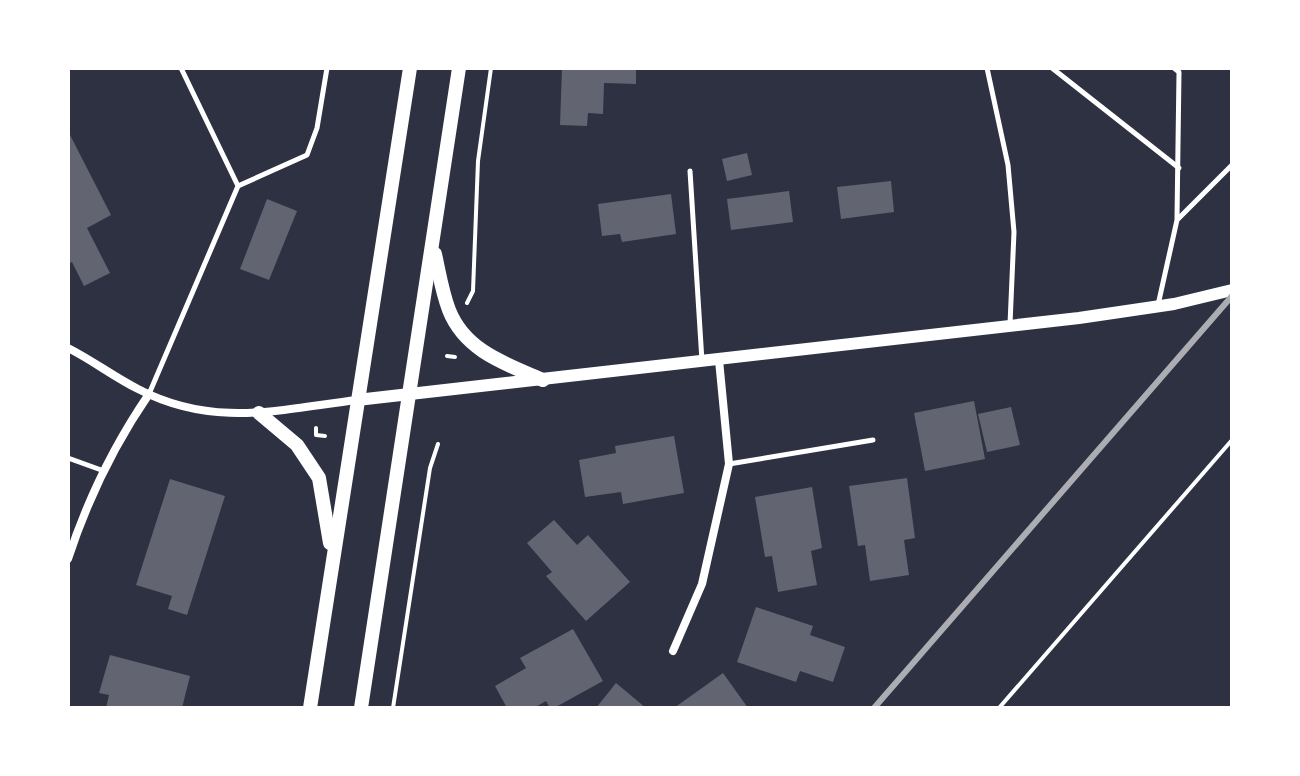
<svg xmlns="http://www.w3.org/2000/svg" width="1300" height="776" font-family="'DejaVu Sans',sans-serif">
<style>
.building{fill:#626471}
.lines{fill:none;stroke-linecap:round;stroke-linejoin:round}
.path{stroke:#fff;stroke-width:4}
.service{stroke:#fff;stroke-width:5}
.minor{stroke:#fff;stroke-width:8}
.tertiary{stroke:#fff;stroke-width:12}
.secondary{stroke:#fff;stroke-width:14}
.rail{stroke:#abadb3;stroke-width:6}
</style>
<rect width="100%" height="100%" fill="#2d3142"/>
<g class="building">
<polygon points="562,68 636,68 636,84 604,83 603,114 588,113 587,126 560,125"/>
<polygon points="68,131 111,215 87,228 110,273 84,286 72,262 68,264"/>
<polygon points="747,153 752,175 727,181 722,159"/>
<polygon points="891,181 894,212 841,219 837,187"/>
<polygon points="789,191 793,222 731,230 727,199"/>
<polygon points="671,194 676,234 622,242 620,234 602,236 598,204"/>
<polygon points="267,199 297,211 269,280 240,269"/>
<polygon points="974,401 985,459 925,471 914,413"/>
<polygon points="1011,407 1020,445 987,452 978,414"/>
<polygon points="674,436 684,493 623,504 621,492 585,497 579,460 616,453 615,446"/>
<polygon points="907,478 915,538 904,540 909,575 870,581 865,545 858,546 849,486"/>
<polygon points="170,479 225,496 187,615 168,609 172,596 136,585"/>
<polygon points="812,487 822,548 811,551 817,585 778,592 772,556 765,557 755,497"/>
<polygon points="554,520 577,545 588,535 630,582 586,621 546,576 552,572 527,543"/>
<polygon points="756,607 813,626 810,635 845,647 833,682 800,671 796,682 737,662"/>
<polygon points="573,629 603,681 554,708 550,708 546,701 534,708 507,708 495,686 526,668 520,658"/>
<polygon points="110,655 190,676 182,708 106,708 109,695 99,693"/>
<polygon points="723,673 748,708 674,708"/>
<polygon points="616,683 646,708 596,708"/>
</g>
<g class="lines">
<g class="path">
<polyline points="467,303 473,291 478,161 491,68"/>
<polyline points="447,356 455,357"/>
<polyline points="316,428 316,435 325,436"/>
<polyline points="393,708 430,468 438,444"/>
<polyline points="999,708 1232,440"/>
</g>
<g class="service">
<polyline points="987,68 1008,165 1014,232 1010,324"/>
<polyline points="1052,68 1179,168"/>
<polyline points="1174,68 1179,72 1177,218"/>
<polyline points="690,171 702,361"/>
<polyline points="238,186 307,155 317,128 327,68"/>
<polyline points="1158,305 1177,220 1232,165"/>
<polyline points="149,394 238,186 181,68"/>
<polyline points="68,458 104,471"/>
<polyline points="729,464 873,440"/>
</g>
<g class="minor">
<path d="M68 348C92 360 114 377 138 389 213 428 277 410 357 400"/>
<path d="M68 559C87 501 114 445 149 394"/>
<polyline points="673,651 702,584 729,464 719,360"/>
</g>
<polyline class="tertiary" points="357,400 1079,318 1174,304 1232,290"/>
<g class="secondary">
<path d="M435 254C439 272 442 292 449 310 465 351 506 364 543 380"/>
<polyline points="259,413 297,445 319,478 330,543"/>
<polyline points="310,708 410,68"/>
<polyline points="361,708 459,68"/>
</g>
<polyline class="rail" points="874,708 1232,296"/>
</g>
<rect width="1300" height="776" fill="none" stroke="#ffffff" stroke-width="140"/>
</svg>
